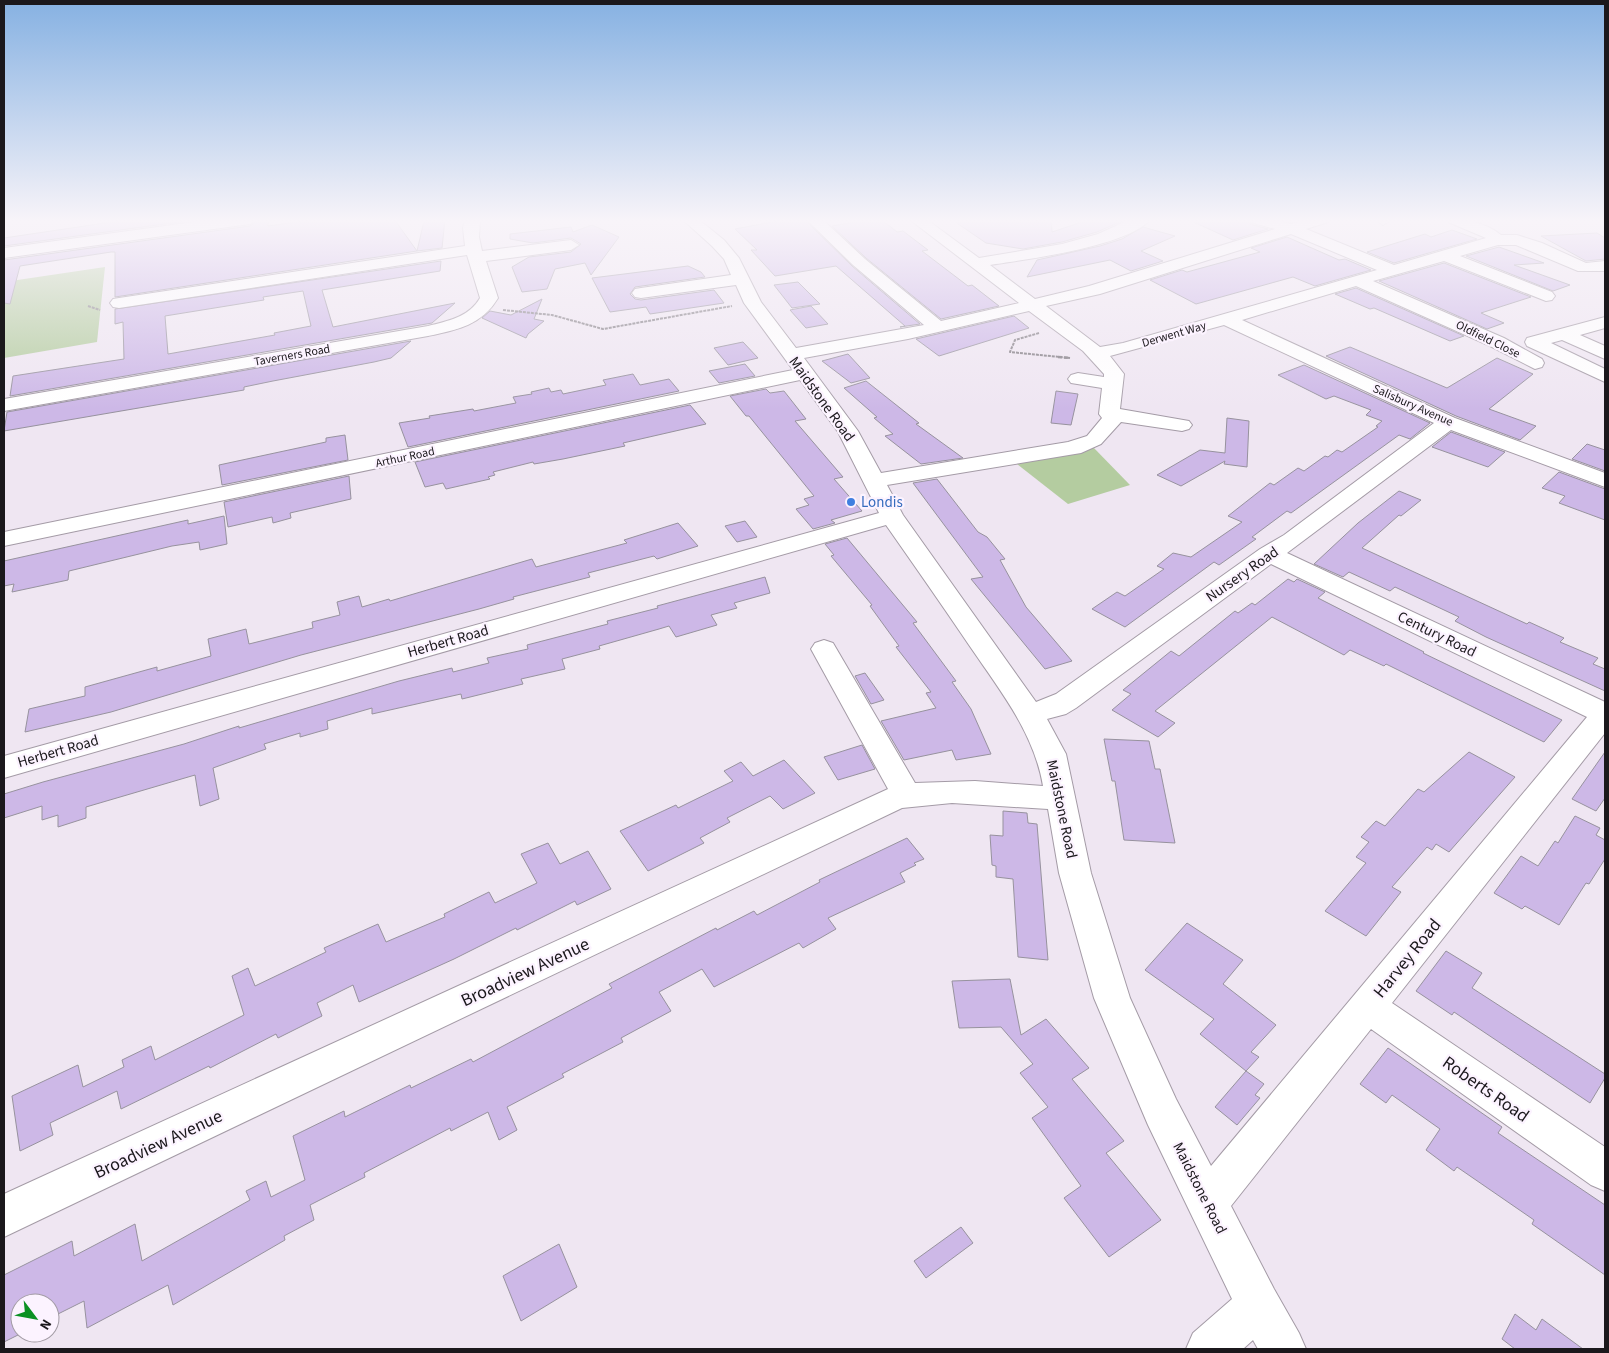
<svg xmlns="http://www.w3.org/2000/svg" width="1609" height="1353" font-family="'Source Sans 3',sans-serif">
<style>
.green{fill:#b4cca0}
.building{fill:#cdb8e7;stroke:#97929e;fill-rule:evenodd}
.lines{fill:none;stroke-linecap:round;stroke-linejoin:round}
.minor-casing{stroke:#a49ba6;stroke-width:2}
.path-far1{stroke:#837e85;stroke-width:2;stroke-dasharray:3 1;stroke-linecap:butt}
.path{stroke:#837e85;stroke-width:2.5;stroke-dasharray:4 2;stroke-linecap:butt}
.minor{fill:#fff;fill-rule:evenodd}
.shop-dot{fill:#3f7fe0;stroke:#fcf3ff;stroke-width:2}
.labels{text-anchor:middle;stroke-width:4.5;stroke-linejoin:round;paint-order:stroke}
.far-street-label{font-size:12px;fill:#1b181c;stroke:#fcf3ff}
.street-label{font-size:15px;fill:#1b181c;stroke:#fcf3ff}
.shop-label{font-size:15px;fill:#366cbe;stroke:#fcf3ff;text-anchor:start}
.near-street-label{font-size:18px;fill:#1b181c;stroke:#fcf3ff}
</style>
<rect width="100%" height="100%" fill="#efe6f2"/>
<g class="green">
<polygon points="105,267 97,342 4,358 4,282"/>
<polygon points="1092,446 1130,485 1068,504 1013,461"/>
</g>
<g class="building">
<polygon points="132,219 201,219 4,246 4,238"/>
<polygon points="259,219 268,219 268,226 318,219 394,219 417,251 115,297 115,252 111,252 20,266 10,304 4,303 4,260 250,226"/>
<polygon points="445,219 442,248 417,251 424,221"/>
<polygon points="788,219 804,219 852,266 920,324 900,327 905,326 836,266 775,276 751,250 757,250 735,229"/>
<polygon points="872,219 881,219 897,232 903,231 928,250 922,251 968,286 972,285 999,306 941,319 866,258 832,226"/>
<polygon points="951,219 1051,219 1052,232 1091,219 1122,221 1097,232 1062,242 1023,249 986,243"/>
<polygon points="1187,219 1246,219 1250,224 1268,229 1233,240"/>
<polygon points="592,225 619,237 591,275 585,263 555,269 547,289 522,292 512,267 529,257 571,252 581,244 571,238 533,243 510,239 510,234 571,227 573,232"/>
<polygon points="1143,227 1175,236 1141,251 1163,261 1131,271 1110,260 1027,277 1037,260 1100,246 1122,239"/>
<polygon points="1452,230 1477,239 1394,263 1367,252 1425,234 1431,237"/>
<polygon points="1597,233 1605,238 1605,259 1586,261 1541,236"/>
<polygon points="1287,237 1339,260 1345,259 1371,270 1315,286 1293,277 1196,304 1150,280 1182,270 1187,272 1260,252 1251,248"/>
<polygon points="1499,247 1544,263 1514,265 1570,285 1553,291 1466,256"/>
<path d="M441 261 440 271 322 290 333 327 455 303 432 323 10 396 13 376 124 359 123 322 115 324V309ZM303 291 311 326 274 333 275 335 168 354 165 316 264 300 263 297Z"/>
<polygon points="1444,263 1531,297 1481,313 1504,323 1487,329 1379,281"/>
<polygon points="688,266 701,272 705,277 635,287 630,294 635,299 641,300 714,290 724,303 650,314 646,307 610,312 592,278"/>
<polygon points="798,282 820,304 792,308 774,285"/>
<polygon points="1356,288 1464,336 1450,341 1374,308 1370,309 1335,294"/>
<polygon points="542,299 534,319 544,321 528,334 526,338 482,318 490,311 511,315"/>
<polygon points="811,306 828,324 806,328 790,310"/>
<polygon points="1014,316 1029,328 939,356 916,339"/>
<polygon points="411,341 391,358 374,362 273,381 244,387 244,390 4,431 7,412"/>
<polygon points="743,342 758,358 728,365 714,348"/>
<polygon points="1350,347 1447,388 1497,358 1533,374 1489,409 1536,426 1520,440 1456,416 1326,356"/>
<polygon points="848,354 870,378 851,383 822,361"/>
<polygon points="745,364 755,376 719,383 709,371"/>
<polygon points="1304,365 1430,423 1410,439 1399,435 1291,513 1287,511 1252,537 1256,539 1219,565 1214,562 1125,627 1092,609 1117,592 1125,596 1164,569 1157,566 1173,553 1191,557 1242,522 1228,516 1270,483 1274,485 1298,468 1304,471 1325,456 1328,457 1337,450 1342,452 1378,427 1376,426 1382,421 1366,415 1371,410 1334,396 1326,399 1278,375"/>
<polygon points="633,374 640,385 669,379 679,391 408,447 399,423 430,418 429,416 473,409 474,411 516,403 513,397 532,394 531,392 549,388 551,392 561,390 563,394 606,385 603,380"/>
<polygon points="866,381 919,423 916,424 963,458 921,464 885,436 893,434 874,418 877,417 844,388"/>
<polygon points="766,389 770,393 784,391 806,419 795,421 843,477 834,479 862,511 831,520 835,523 813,529 796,509 809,505 804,499 814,496 749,416 746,416 730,396"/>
<polygon points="1056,391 1078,394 1071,425 1051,423"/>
<polygon points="690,405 706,424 623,443 625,446 563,459 534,464 533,462 493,472 495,475 488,477 490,479 446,489 443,483 425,487 415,462"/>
<polygon points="1227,418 1249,421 1247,467 1224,464 1225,461 1181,486 1157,475 1200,450 1225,453"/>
<polygon points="1451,432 1505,452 1488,467 1432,447"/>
<polygon points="345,435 348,460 222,485 219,465 326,442 326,438"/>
<polygon points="1587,444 1605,450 1605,471 1572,459"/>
<polygon points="1559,472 1605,489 1605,520 1559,503 1565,496 1542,488"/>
<polygon points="349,476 351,499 290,513 291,518 273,523 272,517 228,527 224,502"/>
<polygon points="937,479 978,532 987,537 1005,559 1000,560 1026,607 1072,661 1045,669 971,579 983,577 913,483"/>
<polygon points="1399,491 1421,500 1401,516 1399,515 1362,548 1527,624 1529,622 1564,638 1560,642 1598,658 1593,664 1605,669 1605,691 1486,637 1455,621 1459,617 1395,587 1390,591 1349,572 1343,577 1314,564 1358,523"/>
<polygon points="224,516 227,544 200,550 199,542 172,546 69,571 68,580 12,592 14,584 4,586 4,561 188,520 188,524"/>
<polygon points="745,521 757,537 737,542 725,526"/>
<polygon points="678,523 698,546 657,559 654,556 588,573 590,577 513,597 514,599 479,609 301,655 111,712 25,732 29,709 85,696 85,687 157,667 157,671 211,656 208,639 246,629 249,644 313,628 312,622 340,615 337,602 359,596 362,607 389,599 390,601 532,559 536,567 627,543 624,540"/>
<polygon points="847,538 917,622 913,623 956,681 952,682 971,709 991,754 956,760 952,750 904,760 881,721 936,708 926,693 931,692 896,647 899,646 870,606 872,605 831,556 834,555 825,544"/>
<polygon points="765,577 770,593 734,603 737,608 711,615 717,625 676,637 669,626 659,629 599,646 600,649 562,659 565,669 521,679 523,684 462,699 461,694 372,714 372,708 327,721 328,729 300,737 300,733 264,744 266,749 213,768 219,799 200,806 195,775 86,807 86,818 58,827 58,815 42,820 42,806 4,818 4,794 43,782 184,744 239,726 239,728 399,681 452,668 453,672 489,663 487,658 528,649 527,645 608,624 607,621 658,608 657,606"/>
<polygon points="1288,579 1294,582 1297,579 1325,592 1318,598 1424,652 1423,653 1562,720 1544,742 1386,664 1384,666 1350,650 1344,655 1272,617 1155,711 1175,723 1158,737 1112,710 1131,694 1123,690 1171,651 1179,656 1235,611 1238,613 1252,603 1255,605"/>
<polygon points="865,673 884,700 871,704 855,676"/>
<polygon points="1104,739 1149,741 1155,769 1160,769 1175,843 1124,840 1115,781 1112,781"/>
<polygon points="862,745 875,769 838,780 824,757"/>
<polygon points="1469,752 1515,777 1449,852 1436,844 1432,850 1427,847 1392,887 1401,892 1366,936 1325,911 1366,863 1356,857 1369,842 1361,837 1376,821 1385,826 1418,789 1424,792"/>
<polygon points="1605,752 1605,798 1596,811 1572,799"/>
<polygon points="784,760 815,793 783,809 770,796 727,818 730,822 700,838 704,843 648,871 620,831 676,805 678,808 733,781 724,771 741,762 753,776"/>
<polygon points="1003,811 1027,813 1028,823 1037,824 1048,960 1018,957 1013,879 996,877 996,866 992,865 990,835 1003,836"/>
<polygon points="1575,816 1600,828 1596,835 1605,840 1605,859 1589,884 1586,883 1559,925 1525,906 1522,909 1494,893 1521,856 1538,866 1555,841 1558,843"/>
<polygon points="907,838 924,859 914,863 916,865 900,873 905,882 828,918 836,929 803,948 799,943 714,987 702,969 659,992 671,1011 621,1038 623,1042 562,1074 564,1077 507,1107 517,1130 499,1140 488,1112 451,1131 450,1128 364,1173 365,1177 310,1205 314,1220 284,1236 285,1240 173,1305 168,1285 87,1328 84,1301 50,1318 50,1303 20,1303 22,1333 4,1342 4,1275 72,1241 74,1256 135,1224 142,1261 250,1200 246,1191 266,1181 271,1197 305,1180 293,1136 344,1111 345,1117 410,1085 411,1088 471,1059 473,1062 612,988 609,984 716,928 717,930 754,911 757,915 820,882 819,880"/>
<polygon points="548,843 560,864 588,851 611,889 577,905 575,901 517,930 516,928 454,959 359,1002 353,985 317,1003 322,1016 278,1038 276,1034 210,1068 209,1066 121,1109 117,1091 50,1123 53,1135 20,1151 12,1096 78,1065 83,1087 124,1067 122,1060 151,1046 155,1060 244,1015 232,976 248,968 255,986 326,952 324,948 378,924 386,942 445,917 444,914 489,892 495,903 537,883 521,854"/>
<polygon points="1187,923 1243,960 1223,984 1276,1025 1251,1052 1259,1057 1246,1071 1200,1034 1214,1019 1145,970"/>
<polygon points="1446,951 1482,973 1472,988 1605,1074 1605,1078 1590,1103 1454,1012 1452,1015 1416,991"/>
<polygon points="1010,979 1021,1035 1046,1019 1089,1068 1072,1079 1124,1141 1106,1153 1161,1220 1109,1257 1064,1198 1081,1186 1032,1118 1048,1107 1020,1073 1033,1064 1001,1027 959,1028 952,981"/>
<polygon points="1388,1048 1502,1127 1498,1133 1605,1205 1605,1275 1532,1224 1534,1220 1457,1167 1454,1171 1426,1150 1440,1129 1392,1095 1386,1103 1360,1084"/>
<polygon points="1246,1071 1264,1084 1255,1095 1260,1098 1237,1125 1215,1107"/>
<polygon points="961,1227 973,1243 926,1278 914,1261"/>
<polygon points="559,1244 577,1287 521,1321 503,1276"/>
<polygon points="1515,1314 1536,1330 1542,1319 1583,1349 1515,1349 1502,1339"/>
</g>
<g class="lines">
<defs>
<g id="minor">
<polygon points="216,219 257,219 250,224 4,258 4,248"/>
<path d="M465 219H480L479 237 482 251 571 240 579 245 571 250 486 261 498 298C482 325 457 330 428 336L4 411V399L428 326C448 321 469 317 480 298L467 255 119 308 113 307 110 303 113 299 119 298 465 246 463 228Z"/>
<path d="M682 219H698L724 240 739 258 761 302 796 348 924 325 853 265 806 219H822L865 259 941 321 1019 303 909 219H926L979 258 1062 244 1098 234 1131 219H1150C1131 246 1023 260 990 265L1035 299 1089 286 1275 229 1250 222 1248 219H1273L1291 224 1307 219H1330L1328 222 1306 229 1394 265 1486 238 1448 222 1446 219C1465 219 1485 222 1501 235H1517L1542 243 1586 263 1605 261V271H1578L1516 245H1498L1460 256 1552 292 1555 296 1552 300 1546 301 1444 261 1373 281 1504 338 1542 359 1544 363 1542 367 1535 369 1490 346 1356 286 1242 320 1455 418 1605 473V487L1451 430 1287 553 1605 702V733L1392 1003 1605 1147V1191L1591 1185 1371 1029 1231 1206 1274 1289 1299 1333 1306 1349H1258L1253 1340 1243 1349H1186L1193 1333 1232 1299 1148 1125 1094 998 1059 873 1048 809 952 803 902 808 4 1237V1194L888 789 811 649 815 643 824 640 833 643 915 783 975 781 1043 786C1034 732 999 689 969 645 942 605 914 565 886 525L4 778V756L879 513 838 432 800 380 4 546V532L793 370 744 303 736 285 641 298 635 297 632 293 635 289 641 288 731 275 724 259 712 246ZM1291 234 1377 270 1123 343 1100 347 1046 306 1100 294ZM1029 311 1083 351 1104 374V377L1078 373 1071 375 1068 379 1071 383 1102 388 1099 414 1102 418 1087 436 1068 442 881 473 858 431 804 358 908 339ZM1224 325 1434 423 1284 535 1260 549 1056 694 1036 702 903 515 887 485 1081 453 1101 444 1121 422 1182 431 1189 429 1192 425 1189 421 1120 409 1124 374 1110 356ZM1271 564 1587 717 1211 1166 1176 1099 1130 998 1091 873 1066 754 1047 719 1066 714 1076 708Z"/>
<polygon points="1374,219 1390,219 1391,220 1383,225"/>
<polygon points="1605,317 1605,328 1580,335 1605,346 1605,359 1562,340 1551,343 1605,369 1605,382 1527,346 1525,342 1527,338"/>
</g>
</defs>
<use href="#minor" class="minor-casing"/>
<g class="path-far1">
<polyline points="88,306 100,310"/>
<polyline points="503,310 552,315 603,329 732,306"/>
<polyline points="1039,333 1015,340 1010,352 1070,358"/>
</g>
<polyline class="path" points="1058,357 1070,358"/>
<use href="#minor" class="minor"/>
</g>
<linearGradient id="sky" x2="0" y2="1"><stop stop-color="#86b1e2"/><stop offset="0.54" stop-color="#f8f4f9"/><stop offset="1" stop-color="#f8f4f9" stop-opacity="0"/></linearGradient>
<rect width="1609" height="409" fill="url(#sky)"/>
<circle class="shop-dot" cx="851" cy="502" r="5"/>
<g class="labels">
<g class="far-street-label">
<text transform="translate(1174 334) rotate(-16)" y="4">Derwent Way</text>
<text transform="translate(1488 339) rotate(26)" y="4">Oldfield Close</text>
<text transform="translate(292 355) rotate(-10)" y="4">Taverners Road</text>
<text transform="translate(1413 405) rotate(24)" y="4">Salisbury Avenue</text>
<text transform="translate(405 457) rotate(-12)" y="4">Arthur Road</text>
</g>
<g class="street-label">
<text transform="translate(822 399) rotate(54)" y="5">Maidstone Road</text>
<text transform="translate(1242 574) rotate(-35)" y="5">Nursery Road</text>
<text transform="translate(1437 634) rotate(26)" y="5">Century Road</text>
<text transform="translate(448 641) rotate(-16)" y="5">Herbert Road</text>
<text transform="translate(58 751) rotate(-16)" y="5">Herbert Road</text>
<text transform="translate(1062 809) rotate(78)" y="5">Maidstone Road</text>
<text transform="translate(1200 1188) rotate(63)" y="5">Maidstone Road</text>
</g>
<g class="shop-label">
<text x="861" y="507">Londis</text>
</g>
<g class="near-street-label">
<text transform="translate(1407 958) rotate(-51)" y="6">Harvey Road</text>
<text transform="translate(525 972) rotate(-25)" y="6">Broadview Avenue</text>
<text transform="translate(1486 1089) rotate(35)" y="6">Roberts Road</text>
<text transform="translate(158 1144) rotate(-25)" y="6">Broadview Avenue</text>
</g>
</g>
<rect width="1609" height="1353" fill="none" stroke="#1b181c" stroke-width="10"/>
<g transform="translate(35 1318) rotate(122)"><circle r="24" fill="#fcf3ff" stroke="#a29ba4"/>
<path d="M0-4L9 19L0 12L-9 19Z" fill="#0b9123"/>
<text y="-8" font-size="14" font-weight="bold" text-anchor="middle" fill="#1b181c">N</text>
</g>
</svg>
